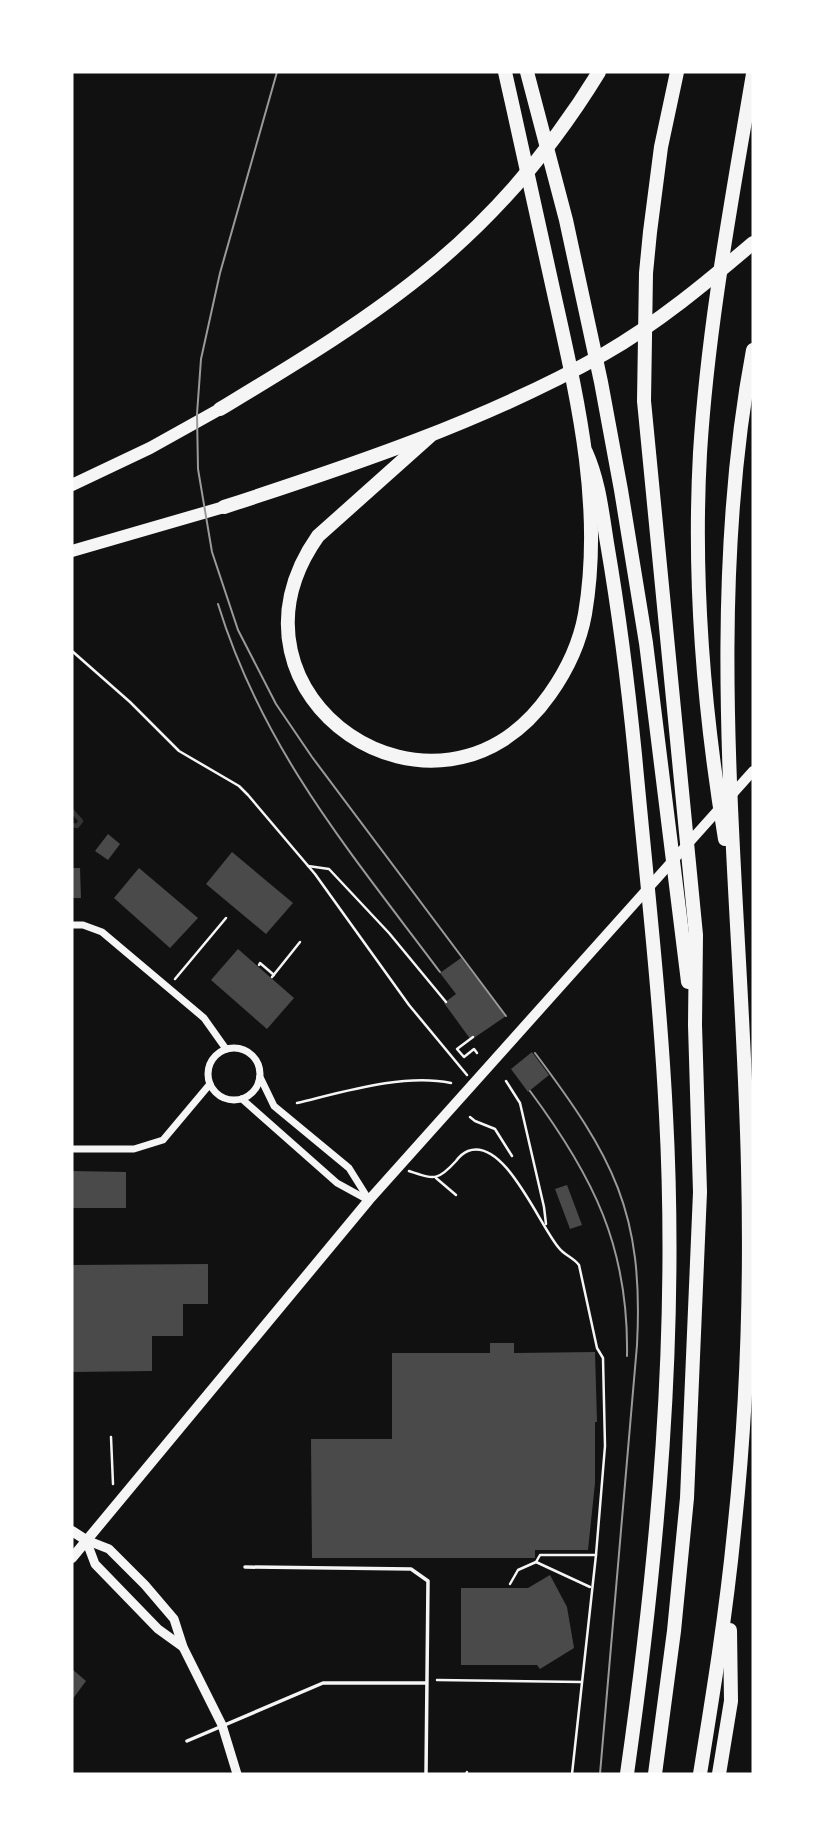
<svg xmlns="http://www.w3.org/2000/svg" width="825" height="1846" font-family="'IBM Plex Sans',sans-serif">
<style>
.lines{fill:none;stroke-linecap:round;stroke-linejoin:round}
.stream{stroke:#333;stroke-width:4.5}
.building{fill:#4a4a4a}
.path{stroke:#f5f5f5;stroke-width:2.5}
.service{stroke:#f5f5f5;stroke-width:3.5}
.minor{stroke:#f5f5f5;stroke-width:7}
.tertiary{stroke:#f5f5f5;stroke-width:9}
.secondary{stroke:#f5f5f5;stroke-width:10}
.primary{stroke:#f5f5f5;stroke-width:12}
.motorway{stroke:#f5f5f5;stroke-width:14}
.tram{stroke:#9a9a9a;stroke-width:2}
</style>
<rect width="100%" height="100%" fill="#111"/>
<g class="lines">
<polyline class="stream" points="72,811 81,821 77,826 72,825"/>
</g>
<g class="building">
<polygon points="108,834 120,844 108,860 95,851"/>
<polygon points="232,852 293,903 266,934 206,884"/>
<polygon points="72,868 80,868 81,898 72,898"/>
<polygon points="139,868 198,918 170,948 114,898"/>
<polygon points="238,949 294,998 267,1029 211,980"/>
<polygon points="461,958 506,1016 471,1040 444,1003 456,994 440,973"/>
<polygon points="532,1052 549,1075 528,1092 511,1069"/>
<polygon points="72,1171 126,1172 126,1208 72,1208"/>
<polygon points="567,1185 582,1225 570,1229 555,1189"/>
<polygon points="208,1264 208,1304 183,1304 183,1336 152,1336 152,1371 72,1372 72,1265"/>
<polygon points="490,1343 514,1343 514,1353 595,1352 597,1422 595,1422 595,1483 588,1550 535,1550 535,1558 312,1558 311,1439 392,1439 392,1353 490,1353"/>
<polygon points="550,1575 567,1607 574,1648 540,1669 537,1665 461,1665 461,1588 528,1588"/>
<polygon points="72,1669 86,1681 72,1700"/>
</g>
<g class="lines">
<g class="path">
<polyline points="72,651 130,702 179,751 239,786 248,795 315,874 409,1005 467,1075"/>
<polyline points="308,866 329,869 389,933 446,1002"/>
<polyline points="259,965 260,963 274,975"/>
<polyline points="272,977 300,942"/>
<polyline points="175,979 226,918"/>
<polyline points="473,1037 457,1049 464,1057 474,1049 477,1053"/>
<polyline points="506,1081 520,1103 544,1207 546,1224"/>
<path d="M297 1103C343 1092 404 1073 451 1083"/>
<polyline points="470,1117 475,1121 495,1129 512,1156"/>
<path d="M409 1171C434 1179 437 1182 456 1161 459 1157 463 1153 468 1151 505 1137 539 1225 559 1248 564 1255 573 1257 579 1265L597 1348 603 1358 605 1446 596 1555 572 1774"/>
<polyline points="436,1178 456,1195"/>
<polyline points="111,1437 113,1484"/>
<polyline points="536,1562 590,1587"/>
<polyline points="510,1584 518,1570 536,1562 540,1555 596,1555"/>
<polyline points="437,1680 581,1682"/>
<polyline points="466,1774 467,1772"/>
</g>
<g class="service">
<polyline points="245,1567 411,1569 428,1581 426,1774"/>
<polyline points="187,1741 323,1683 426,1683"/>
</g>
<g class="minor">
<polyline points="72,925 83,925 102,932 204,1018 226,1049"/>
<circle cx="234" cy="1074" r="26"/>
<polyline points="260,1077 274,1106 349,1168 369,1200"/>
<polyline points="242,1099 337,1183 368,1200"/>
<polyline points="72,1149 134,1149 163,1140 210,1084"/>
</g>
<g class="tertiary">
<polyline points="86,1540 109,1549 145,1585 174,1619 183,1647 222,1725 237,1774"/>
<polyline points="86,1540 95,1564 158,1629 183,1647"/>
</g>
<g class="secondary">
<polyline points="72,1531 86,1540"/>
<polyline points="72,1558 369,1200 753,771"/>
</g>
<g class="primary">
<polyline points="72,485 150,448 220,409"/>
<polyline points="72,551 224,507"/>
</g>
<g class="motorway">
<polyline points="527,72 566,220 601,382 621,490 646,643 688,982"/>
<path d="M220 409C293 365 367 321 433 266 498 212 555 144 599 72"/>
<path d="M430 436 318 536C205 696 438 854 550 694 567 670 580 642 585 614 603 508 578 401 555 298 538 222 522 147 505 72"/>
<path d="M586 452C599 481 602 512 607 543 619 613 628 684 635 755 646 875 660 995 666 1115 678 1335 658 1556 627 1774"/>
<path d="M224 507C353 465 485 421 604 354 658 323 706 283 753 243"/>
<path d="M725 839C704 713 693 580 700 453 708 325 732 199 753 74"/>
<polyline points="655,1774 674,1631 687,1498 700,1192 695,1025 696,935 644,401 646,273 650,232 661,147 677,72"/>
<path d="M700 1774C713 1694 726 1614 734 1532 747 1411 751 1288 748 1167 742 895 702 620 753 350"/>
<polyline points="719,1774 731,1701 730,1630"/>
</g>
<g class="tram">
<polyline points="277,72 220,273 201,359 197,414 198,469 212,552 238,630 276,704 312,757 506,1016"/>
<path d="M218 604C263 750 351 853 440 972"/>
<path d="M535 1053C613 1157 644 1212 637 1345L600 1774"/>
<path d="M530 1091C593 1176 629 1247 627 1356"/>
</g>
</g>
<rect width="825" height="1846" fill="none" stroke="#ffffff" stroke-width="147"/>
</svg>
